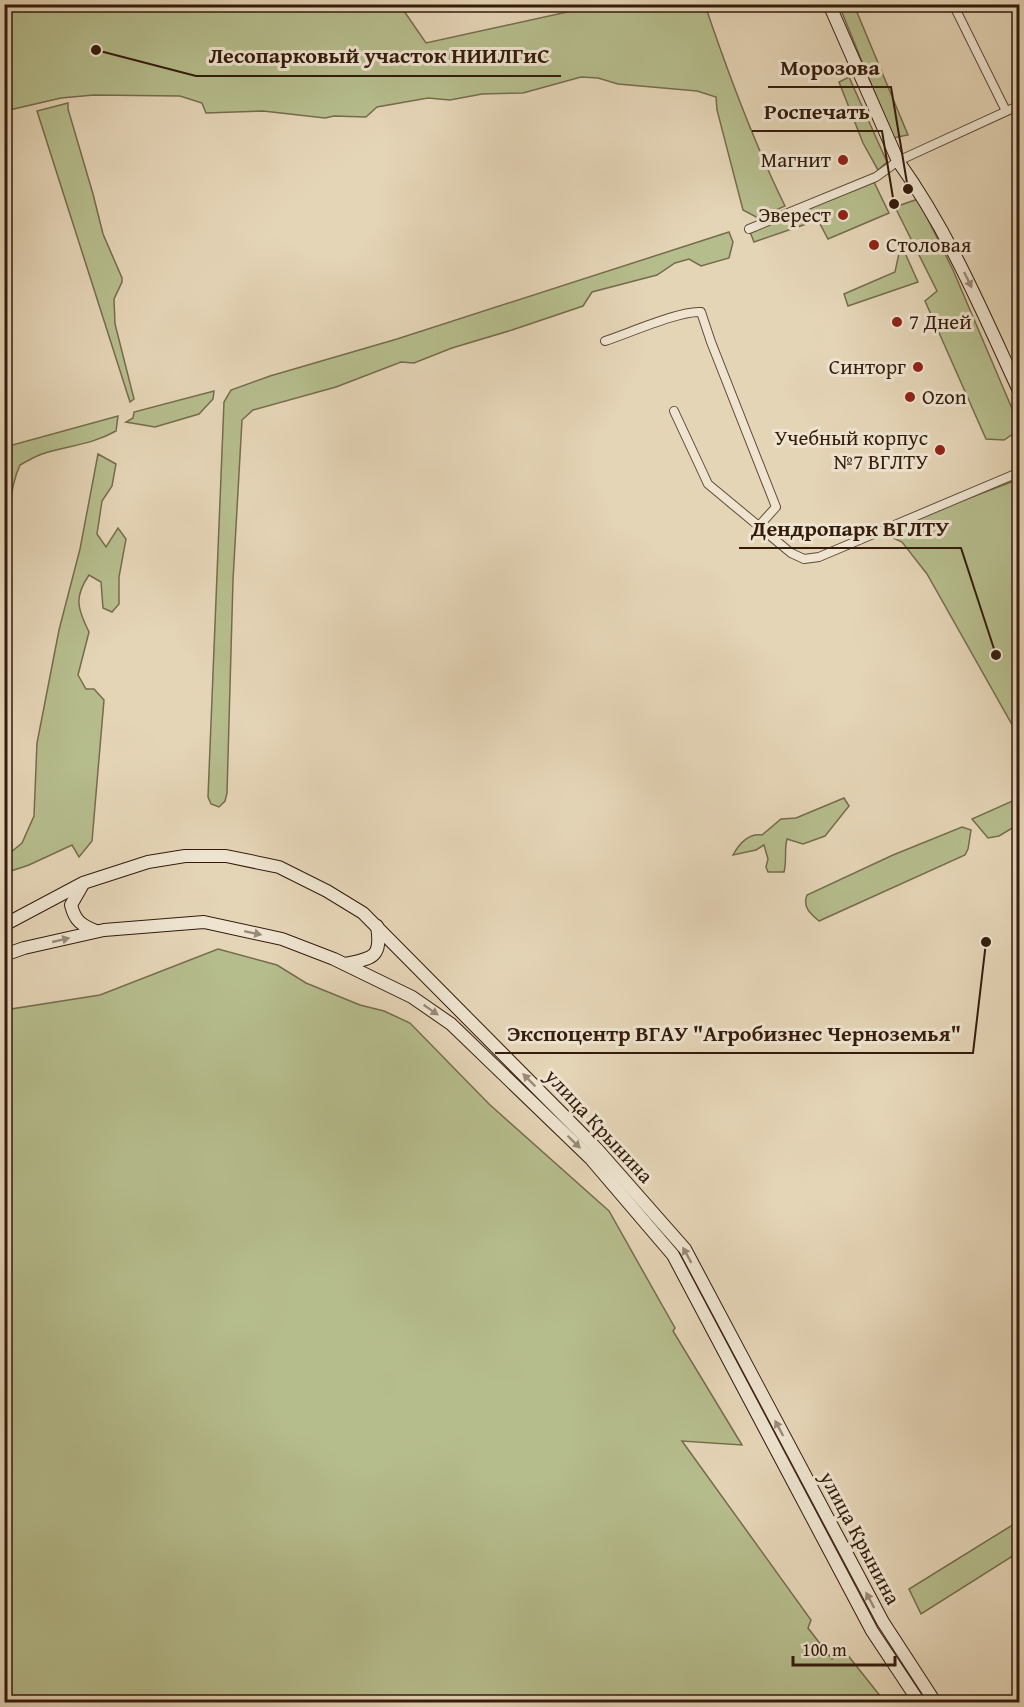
<svg xmlns="http://www.w3.org/2000/svg" width="1024" height="1707" font-family="'Gentium Book Plus',serif">
<style>
.green{fill:#b6bd8d;stroke:#756c4c;stroke-width:1.5}
.lines{fill:none;stroke-linecap:round;stroke-linejoin:round}
.street-casing{stroke:#604a37;stroke-width:10}
.secondary-casing{stroke:#341b0c;stroke-width:14}
.street{stroke:#eee4d0;stroke-width:8}
.secondary{stroke:#eee4d0;stroke-width:12}
.oneway{fill:#9a8a78}
.poi-dot{fill:#8f2418;stroke:#eee4d0;stroke-width:2}
.labels{text-anchor:middle;stroke-width:6;stroke-linejoin:round;paint-order:stroke}
.poi-label{font-size:21px;fill:#341b0c;stroke:#eee4d0;text-anchor:end}
.street-label{font-size:21px;fill:#341b0c;stroke:#eee4d0}
.leader{fill:none;stroke:#341b0c;stroke-width:2}
.callout-dot{fill:#341b0c;stroke:#eee4d0;stroke-width:2}
.callout-label{font-size:22px;text-anchor:middle;font-weight:bold;fill:#341b0c;stroke:#eee4d0;stroke-width:6;stroke-linejoin:round;paint-order:stroke}
</style>
<rect width="100%" height="100%" fill="#e5d5b7"/>
<filter id="stains"><feTurbulence type="fractalNoise" baseFrequency=".00333" numOctaves="4"/><feColorMatrix values="0 0 0 0 .2 0 0 0 0 .09 0 0 0 0 .02 0 0 0 .5 -.17"/></filter>
<radialGradient id="worn" r=".72"><stop offset=".6" stop-color="#630" stop-opacity="0"/><stop offset="1" stop-color="#630" stop-opacity=".3"/></radialGradient>
<g class="green">
<path d="M4 5H405L404 11 426 43 572 11 571 5H705C728 73 753 141 785 206L758 218 743 210 717 110 716 97 697 91 618 84 598 78 581 77 523 93 482 94 450 100 428 98 377 107 366 117 334 116 325 118 263 111 206 113 202 103 180 96 94 95 61 98 5 111Z"/>
<polygon points="839,5 854,5 908,135 893,138"/>
<polygon points="849,77 887,162 878,170 863,143 839,82"/>
<polygon points="68,103 68,109 93,194 103,234 122,278 122,282 114,299 115,324 134,399 130,402 37,111"/>
<polygon points="874,182 889,213 828,239 818,220 754,242 750,232"/>
<polygon points="918,199 953,270 1019,425 1019,430 1004,440 986,439 925,301 937,291 895,207"/>
<polygon points="729,232 733,242 729,258 701,266 689,259 675,263 657,275 592,292 583,306 512,330 452,348 414,363 401,362 336,387 253,410 242,420 233,580 227,793 225,801 219,807 211,804 208,797 224,402 231,390 270,376 397,339"/>
<polygon points="901,244 918,282 848,306 844,294 895,272"/>
<polygon points="214,391 213,399 199,414 155,427 126,422 133,418 134,412"/>
<path d="M118 416 116 431C89 446 68 445 42 454 34 457 27 461 20 465 10 486 11 510 5 532V447Z"/>
<path d="M98 454 116 464 112 486 102 501 97 534 106 547 118 528 126 539 119 577V604L112 612 103 608 101 582 89 575C74 597 77 608 89 632L78 675 86 689H94L104 700 92 841 79 857 72 845 29 865 5 873V857L22 843 34 816 37 743 59 630 80 549Z"/>
<polygon points="1019,479 1019,737 927,574 902,542 889,536 896,526"/>
<path d="M844 798 849 806 825 836 803 844 787 839C784 850 787 861 784 872H768L766 867 768 859 764 845 756 850 733 855C739 844 748 833 762 835L781 819 796 818Z"/>
<polygon points="1019,798 1019,824 999,836 988,838 972,819"/>
<path d="M962 827 971 830 968 849 965 855 819 921C811 914 802 907 807 895L893 855Z"/>
<polygon points="218,949 277,965 306,983 360,1005 384,1011 410,1023 489,1104 609,1211 675,1328 673,1331 742,1445 682,1441 811,1620 808,1628 832,1659 842,1648 885,1702 5,1702 5,1010 100,995"/>
<polygon points="1019,1521 1019,1552 921,1614 909,1589"/>
</g>
<g class="lines">
<defs>
<g id="street">
<polyline points="953,4 1006,111"/>
<polyline points="749,229 876,177 898,161 1020,105"/>
<path d="M605 341C627 334 681 310 701 312L711 342 776 507 758 527"/>
<polyline points="674,411 708,484 791,553 804,559 819,557 1020,472"/>
</g>
<g id="secondary">
<path d="M829 4 898 161C949 232 983 313 1020 393"/>
<path d="M83 884 71 905C75 921 81 925 96 931"/>
<polyline points="4,925 83,883 148,862 185,856 226,856 279,867 327,891 363,913 597,1149 685,1249 883,1622 935,1702"/>
<polyline points="4,955 24,948 104,930 204,922 282,939 334,959 412,997 451,1024 591,1159 673,1255 872,1631 919,1702"/>
<path d="M345 964C373 958 382 958 377 926"/>
</g>
</defs>
<use href="#street" class="street-casing"/>
<use href="#secondary" class="secondary-casing"/>
<use href="#street" class="street"/>
<use href="#secondary" class="secondary"/>
</g>
<defs><path id="oneway-solid" d="M-6-.8H1V-3.2L6.5 0L1 3.2V.8H-6Z" transform="scale(1.5)"/></defs>
<g class="oneway">
<use href="#oneway-solid" transform="translate(968 280) rotate(64)"/>
<use href="#oneway-solid" transform="translate(253 933) rotate(12)"/>
<use href="#oneway-solid" transform="translate(61 940) rotate(-13)"/>
<use href="#oneway-solid" transform="translate(431 1010) rotate(35)"/>
<use href="#oneway-solid" transform="translate(529 1080) rotate(-135)"/>
<use href="#oneway-solid" transform="translate(574 1142) rotate(44)"/>
<use href="#oneway-solid" transform="translate(687 1255) rotate(-119)"/>
<use href="#oneway-solid" transform="translate(779 1428) rotate(-118)"/>
<use href="#oneway-solid" transform="translate(870 1600) rotate(-118)"/>
</g>
<g class="poi-dot">
<circle cx="843" cy="160" r="6"/>
<circle cx="843" cy="215" r="6"/>
<circle cx="874" cy="245" r="6"/>
<circle cx="897" cy="322" r="6"/>
<circle cx="918" cy="367" r="6"/>
<circle cx="910" cy="397" r="6"/>
<circle cx="940" cy="450" r="6"/>
</g>
<g class="labels">
<g class="poi-label">
<text x="831" y="167">Магнит</text>
<text x="831" y="222">Эверест</text>
<text x="886" y="252" text-anchor="start">Столовая</text>
<text x="909" y="329" text-anchor="start">7 Дней</text>
<text x="906" y="374">Синторг</text>
<text x="922" y="404" text-anchor="start">Ozon</text>
<text x="928" y="445">Учебный корпус<tspan x="928" dy="24">№7 ВГЛТУ</tspan></text>
</g>
<g class="street-label">
<text transform="translate(599 1126) rotate(47)" y="7">улица Крынина</text>
<text transform="translate(860 1538) rotate(62)" y="7">улица Крынина</text>
</g>
</g>
<path class="leader" d="M96 50L196 76H561M908 189L891 87H768M894 204L882 131H752M996 655L961 548H739M986 942L973 1053H495"/>
<g class="callout-dot">
<circle cx="96" cy="50" r="6"/>
<circle cx="908" cy="189" r="6"/>
<circle cx="894" cy="204" r="6"/>
<circle cx="996" cy="655" r="6"/>
<circle cx="986" cy="942" r="6"/>
</g>
<g class="callout-label">
<text x="379" y="63">Лесопарковый участок НИИЛГиС</text>
<text x="830" y="75">Морозова</text>
<text x="817" y="119">Роспечать</text>
<text x="850" y="536">Дендропарк ВГЛТУ</text>
<text x="734" y="1041">Экспоцентр ВГАУ "Агробизнес Черноземья"</text>
</g>
<rect width="1024" height="1707" fill="none" stroke="#e5d5b7" stroke-width="24"/>
<rect x="6" y="6" width="1012" height="1695" fill="none" stroke="#341b0c" stroke-width="3"/>
<rect x="12" y="12" width="1000" height="1683" fill="none" stroke="#341b0c" stroke-width="1.5"/>
<path d="M793 1656v9h102v-9" fill="none" stroke="#341b0c" stroke-width="3"/>
<text x="802" y="1656" font-size="18" fill="#341b0c" stroke="#eee4d0" stroke-width="4.5" paint-order="stroke">100 m</text>
<rect width="100%" height="100%" filter="url(#stains)"/>
<rect width="100%" height="100%" fill="url(#worn)"/>
</svg>
